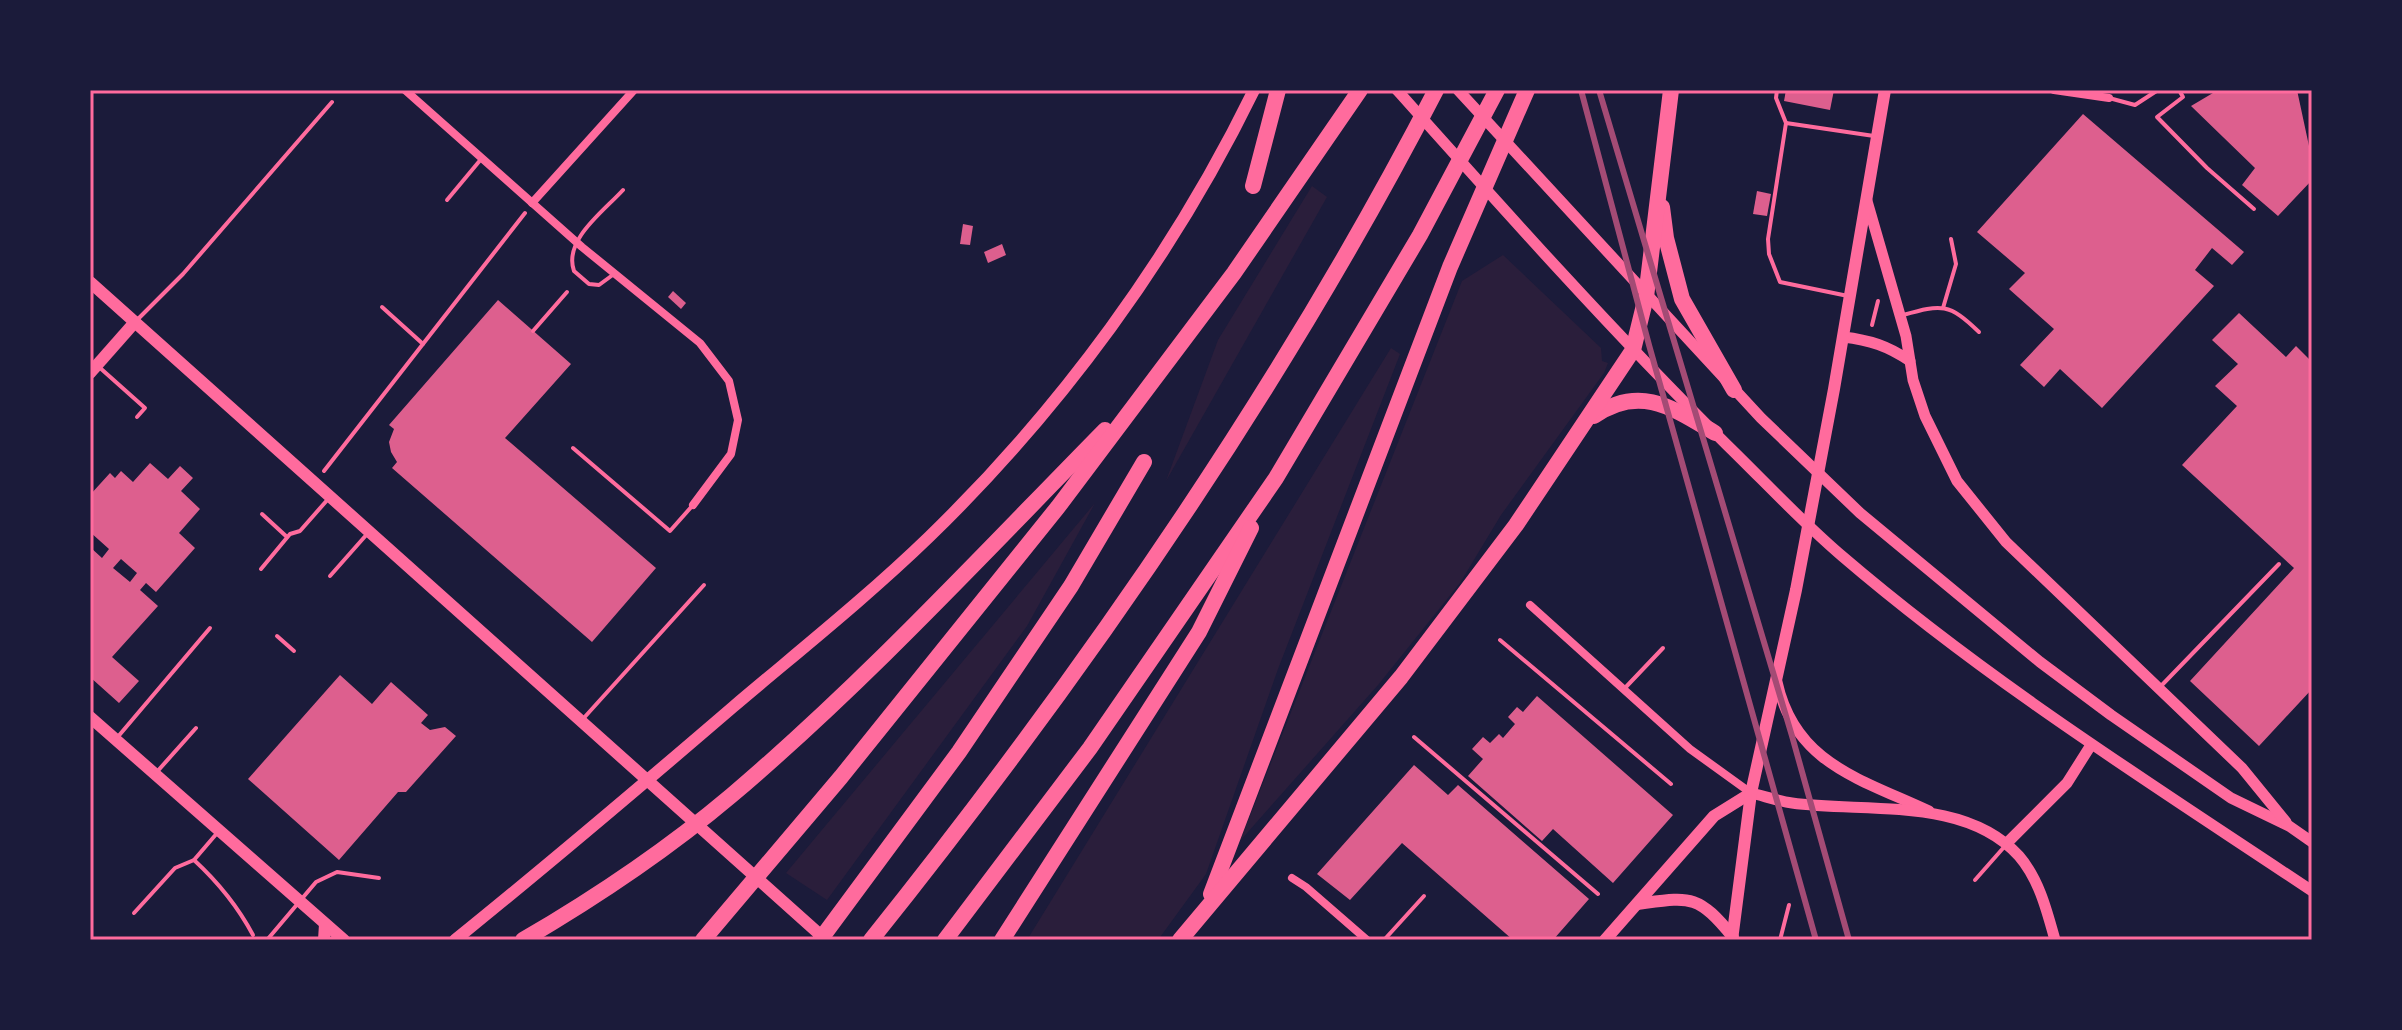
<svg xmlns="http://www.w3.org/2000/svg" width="2402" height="1030" font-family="Arial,sans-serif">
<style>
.green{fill:#2a1e3b}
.building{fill:#dd5f8e;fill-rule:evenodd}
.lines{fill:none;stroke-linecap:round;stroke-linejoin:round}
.path{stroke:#ff6b9d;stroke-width:4}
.service{stroke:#ff6b9d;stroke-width:4}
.minor{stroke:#ff6b9d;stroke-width:8}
.tertiary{stroke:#ff6b9d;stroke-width:11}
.secondary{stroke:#ff6b9d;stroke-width:12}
.motorway{stroke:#ff6b9d;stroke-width:16}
.rail{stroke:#a44b75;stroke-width:6}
.neatline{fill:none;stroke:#ff6b9d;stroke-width:3}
</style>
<rect width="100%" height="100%" fill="#1b1b3a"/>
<g class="green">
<polygon points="1312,186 1327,197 1166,481 1218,340"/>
<polygon points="1503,255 1601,348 1602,361 1608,363 1604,373 1501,515 1460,583 1378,685 1240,841 1462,281"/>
<polygon points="1391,348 1400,354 1278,669 1206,874 1158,940 1027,940"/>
<polygon points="1095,503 1027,626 827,900 786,873"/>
</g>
<g class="building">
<polygon points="1786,90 1834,90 1830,110 1784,101"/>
<polygon points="2218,90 2297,90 2312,160 2312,180 2278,216 2242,185 2255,168 2191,106"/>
<polygon points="2083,114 2244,252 2232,265 2212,248 2195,270 2214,286 2102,408 2060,369 2044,387 2020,365 2054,329 2009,289 2025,273 1977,232"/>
<polygon points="1757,191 1771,194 1767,216 1753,214"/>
<polygon points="963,224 973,226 970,245 960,244"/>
<polygon points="1002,244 1006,255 988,263 984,252"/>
<polygon points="673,291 686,303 681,309 668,297"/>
<polygon points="498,300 571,364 505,438 656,568 592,642 392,468 397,462 391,452 389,442 394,429 389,425"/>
<polygon points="2239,313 2286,357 2296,346 2312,362 2312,689 2259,746 2190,681 2294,568 2182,465 2237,406 2215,386 2238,364 2212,340"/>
<path d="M150 463 168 479 180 466 193 478 181 491 200 509 179 533 195 548 156 592 146 583 140 590 158 606 112 657 139 681 119 703 90 677V547L102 558 109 549 90 532V495L110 473 115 478 121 471 133 482ZM121 559 137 573 130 582 113 568Z"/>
<polygon points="340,675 372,704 391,682 428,715 421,723 430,730 445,727 456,736 406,792 398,792 339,860 248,779"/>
<polygon points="1537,696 1673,815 1613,883 1553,829 1542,841 1468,776 1483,759 1472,749 1483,737 1490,743 1499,734 1503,738 1515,724 1508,717 1517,707 1523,712"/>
<polygon points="1414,765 1448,795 1458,785 1589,899 1553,940 1513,940 1402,843 1350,900 1317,874"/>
</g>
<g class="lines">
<g class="path">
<polyline points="382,307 423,344"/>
<polyline points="1872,325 1878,301"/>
<polyline points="533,331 567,292"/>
<polyline points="324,471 525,213"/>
</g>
<g class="service">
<polyline points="1777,90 1776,98 1786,123 1768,239 1769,254 1780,282 1848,296"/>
<polyline points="2179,90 2183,97 2157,117 2207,168 2254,209"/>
<polyline points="2109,98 2135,105 2158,90"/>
<polyline points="1786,123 1874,136"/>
<polyline points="447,200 482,158"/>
<path d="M614 274 599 285 589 284 574 271C563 240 604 211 623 190"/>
<polyline points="1943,308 1956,264 1951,239"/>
<path d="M1903 315C1942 304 1949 303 1979 332"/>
<polyline points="137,320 183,274 332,102"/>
<polyline points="99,367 145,408 137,417"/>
<polyline points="573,448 670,531 693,505"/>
<polyline points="262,514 287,537"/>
<polyline points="261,569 290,534 300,531 329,498"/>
<polyline points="330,576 368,533"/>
<polyline points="277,636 294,651"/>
<polyline points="1500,640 1671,784"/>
<polyline points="2161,686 2279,564"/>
<polyline points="1624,689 1663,648"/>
<polyline points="582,720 704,585"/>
<polyline points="1414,737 1598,894"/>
<polyline points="116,739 210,628"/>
<polyline points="155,774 196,728"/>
<path d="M194 860C219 883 237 905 253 935"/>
<polyline points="1975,880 2005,846"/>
<polyline points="134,913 175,868 194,860 218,832"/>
<polyline points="267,940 316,882 337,872 379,878"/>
<polyline points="1384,940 1424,896"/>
<polyline points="1780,940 1789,905"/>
</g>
<g class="minor">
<polyline points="405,90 582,247 700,343 729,381 738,420 731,454 693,505"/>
<polyline points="2054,90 2109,98"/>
<polyline points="532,203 634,90"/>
<polyline points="1530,605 1690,749 1751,793"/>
<polyline points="1292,878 1306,887 1367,940"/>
</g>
<g class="tertiary">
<path d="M1397 90C1505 211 1612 331 1727 445 1765 482 1802 522 1842 556 1989 682 2152 784 2312 891"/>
<polyline points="1458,90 1761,418 1860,513 2040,662 2111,715 2231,798 2289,826 2312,842"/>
<polyline points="1867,201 1906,336 1913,380 1925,416 1957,481 2006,542 2242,768 2286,822"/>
<path d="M1843 337C1870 340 1888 346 1910 361"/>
<path d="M1777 682C1795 764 1861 779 1929 811"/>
<path d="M1751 793C1764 796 1778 801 1792 803 1865 813 1965 796 2019 856 2039 879 2047 911 2055 940"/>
<polyline points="2006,844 2067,783 2091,745"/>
</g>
<g class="secondary">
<polyline points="90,282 826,940"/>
<polyline points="90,373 135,322"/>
<polyline points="90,717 344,940"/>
<path d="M1637 904C1690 897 1697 893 1733 937"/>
<polyline points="324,940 325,924"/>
<path d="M455 940C549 864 641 786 733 707 799 651 867 597 929 537 1061 409 1173 256 1254 90"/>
<polyline points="1605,940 1714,816 1751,793"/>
<polyline points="1732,940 1751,793 1796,590 1834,389 1885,90"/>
</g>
<g class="motorway">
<polyline points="1253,186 1278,90"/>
<polyline points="1662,207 1666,238 1682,299 1734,390"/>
<path d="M1594 416C1640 384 1673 408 1715 433"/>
<polyline points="1211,894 1450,267 1527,90"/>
<path d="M523 940C595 898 668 849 732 795 864 683 983 554 1105 430"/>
<polyline points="703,940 841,777 1058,507 1234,273 1360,90"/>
<polyline points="820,940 959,752 1071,586 1144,462"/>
<path d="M871 940C1083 675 1280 392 1436 90"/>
<polyline points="945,940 1090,748 1276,478 1420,235 1497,90"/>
<polyline points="1002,940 1199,632 1251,528"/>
<polyline points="1180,940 1401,677 1516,525 1633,350 1646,297 1671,90"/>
</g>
<g class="rail">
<polyline points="1581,90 1649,345 1816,940"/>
<polyline points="1599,90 1792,736 1849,940"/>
</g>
</g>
<rect width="2402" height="1030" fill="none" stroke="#1b1b3a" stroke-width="184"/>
<rect x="92" y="92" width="2218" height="846" class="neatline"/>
</svg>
